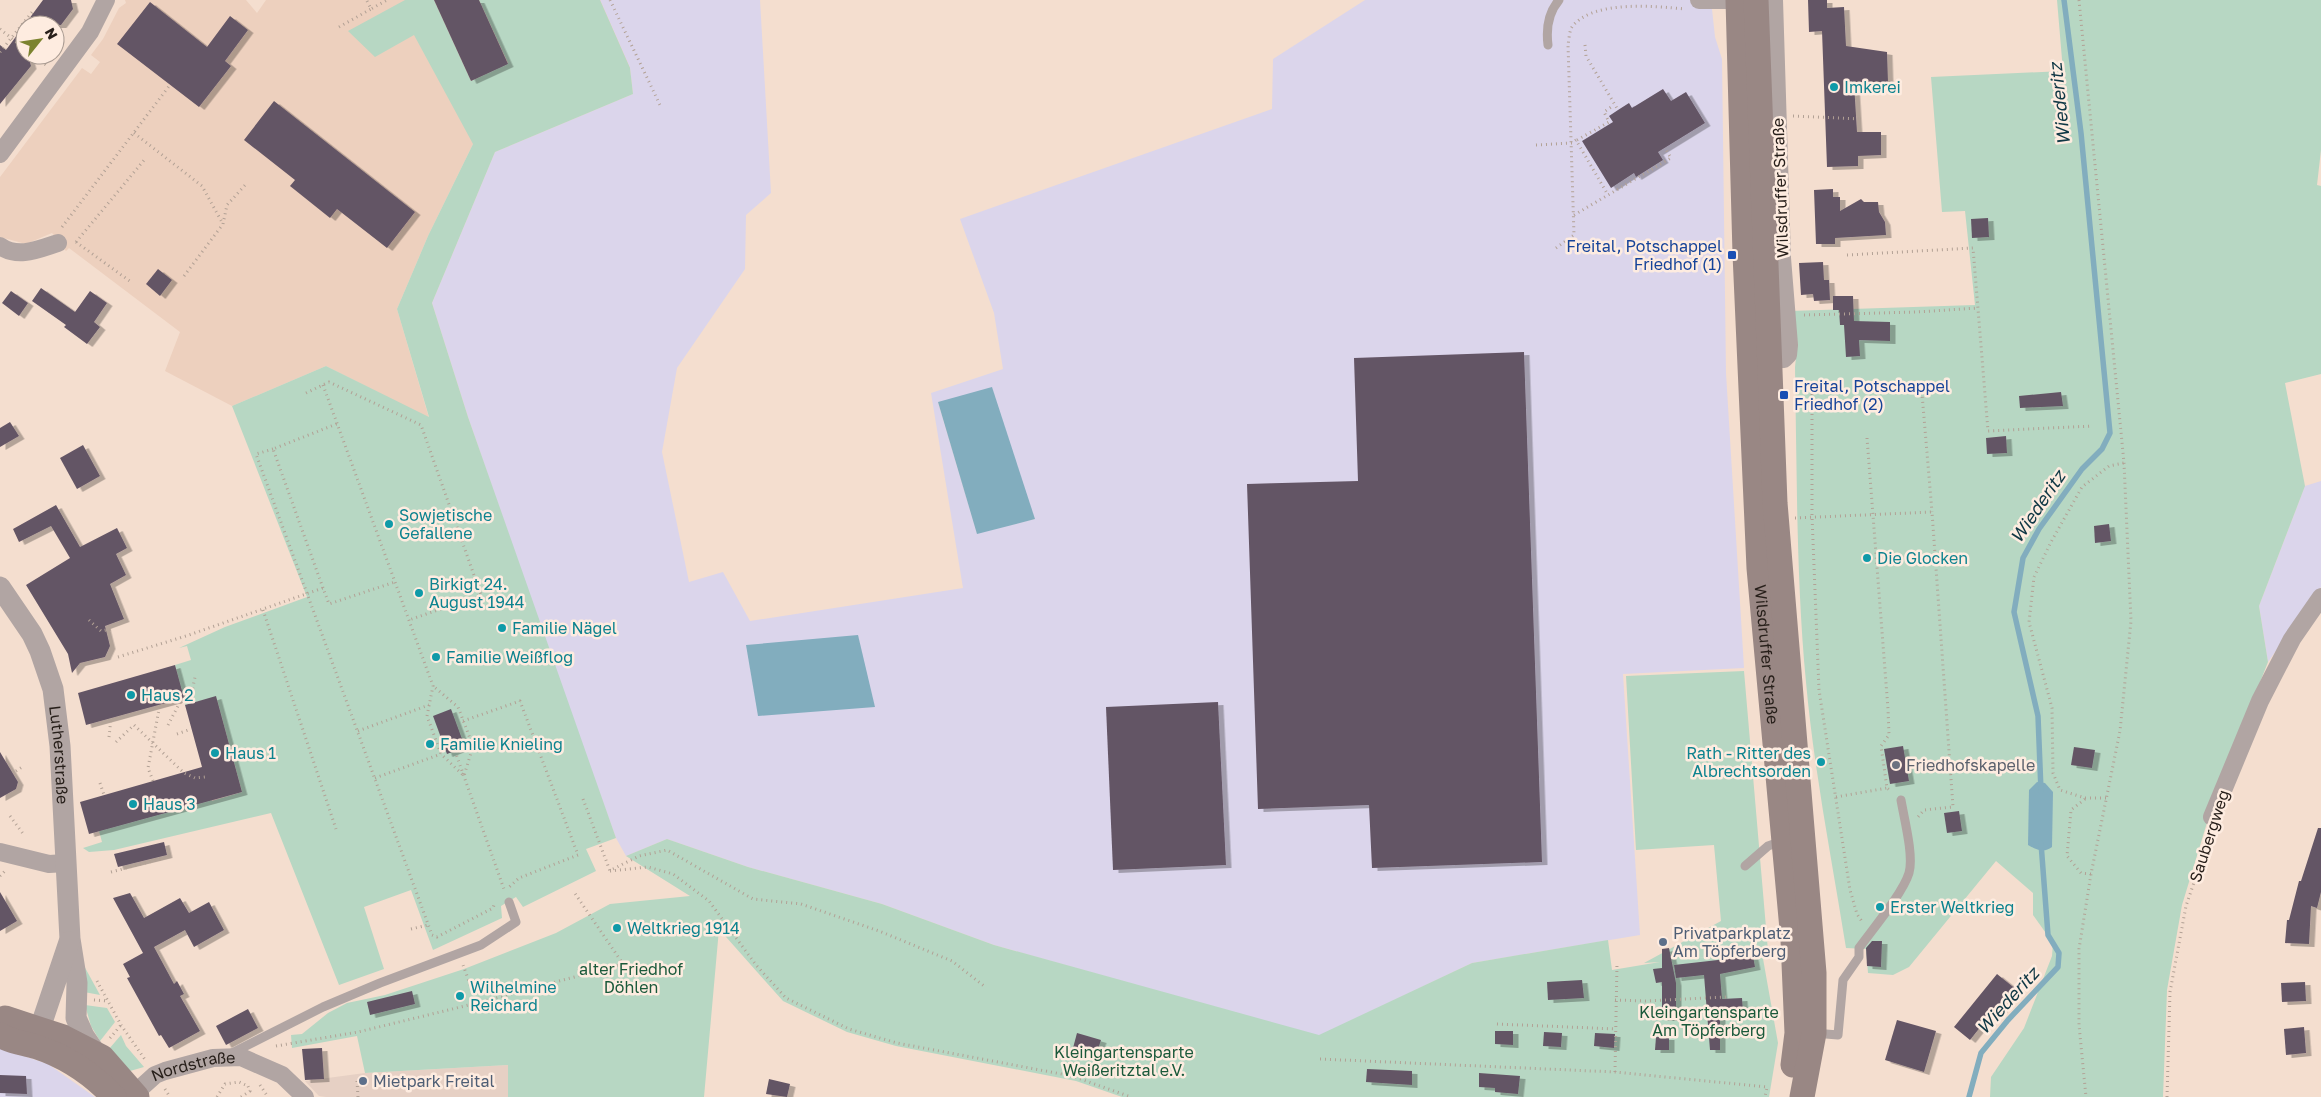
<svg xmlns="http://www.w3.org/2000/svg" width="2321" height="1097" font-family="'Golos Text',sans-serif">
<style>
.commercial{fill:#e6d0c4}
.industrial{fill:#dbd5eb;fill-rule:evenodd}
.built{fill:#edd0be}
.green{fill:#b7d7c3}
.water{fill:#82adbe}
.lines{fill:none;stroke-linecap:round;stroke-linejoin:round}
.stream{stroke:#82adbe;stroke-width:5.5}
.building{fill:#645565;filter:url(#shadow)}
.path{stroke:#b2a195;stroke-width:3;stroke-dasharray:1 4;stroke-linecap:butt}
.service{stroke:#b1a5a3;stroke-width:9}
.minor{stroke:#b1a5a3;stroke-width:18}
.tertiary{stroke:#b1a5a3;stroke-width:21}
.secondary{stroke:#998784;stroke-width:25}
.culture-dot{fill:#0f9aa8;stroke:#feece0;stroke-width:2}
.transit-dot{fill:#1a4fb4;stroke:#feece0;stroke-width:2}
.worship-dot{fill:#6b7280;stroke:#feece0;stroke-width:2}
.service-dot{fill:#5c6f8a;stroke:#feece0;stroke-width:2}
.labels{text-anchor:middle;stroke-width:5;stroke-linejoin:round;paint-order:stroke}
.culture-label{font-size:16px;fill:#0d838f;stroke:#feece0;text-anchor:start}
.street-label{font-size:16px;fill:#271f1a;stroke:#feece0}
.transit-label{font-size:16px;fill:#164399;stroke:#feece0;text-anchor:end}
.worship-label{font-size:16px;fill:#5b616d;stroke:#feece0;text-anchor:start}
.service-label{font-size:16px;fill:#4e5e75;stroke:#feece0;text-anchor:start}
.park-label{font-size:16px;fill:#1a593a;stroke:#feece0}
.water-label{font-size:18px;font-style:italic;fill:#103845;stroke:#feece0}
</style>
<defs>
<filter id="shadow"><feDropShadow dx="5.5" dy="3" stdDeviation="0" flood-color="#0004"/></filter>
</defs>
<rect width="100%" height="100%" fill="#f4decf"/>
<polygon class="commercial" points="509,1065 508,1097 326,1097 319,1096 305,1081 365,1073"/>
<g class="industrial">
<path d="M600 0H760L771 193 746 215 745 269 677 368 662 452 689 582 723 572 750 621 963 588 931 393 1003 369 994 313 960 219 1272 109 1273 59 1365 0H1711L1715 37 1722 59 1726 373 1744 668 1623 674 1640 935 1472 963 1319 1036 994 945 882 904 748 867 667 839 626 856 616 838 570 711 468 417 432 303 495 152 633 94 630 68ZM938 402 1035 519H1034L977 533Z"/>
<polygon points="2321,481 2321,587 2268,662 2259,606 2305,486"/>
<polygon points="0,1048 48,1064 95,1097 0,1097"/>
</g>
<polygon class="built" points="125,0 246,0 257,13 266,0 600,0 630,68 560,95 473,144 428,236 397,309 429,418 326,366 232,406 165,371 180,332 69,248 66,251 58,243 58,240 52,233 26,244 0,237 0,177 82,68 91,74 100,62 91,55 103,39 119,8 126,3"/>
<g class="green">
<polygon points="405,0 434,0 471,81 508,63 479,0 600,0 630,68 633,94 495,152 432,303 468,417 616,838 586,849 596,871 523,907 516,897 501,906 502,918 433,950 411,890 364,907 384,969 339,985 271,813 114,850 89,852 83,848 102,842 99,831 206,782 212,801 242,792 216,697 185,705 175,665 191,660 187,646 179,648 225,627 307,597 232,406 326,366 429,417 397,309 428,236 473,144 414,35 375,57 348,31"/>
<path d="M2057 0H2321V150L2317 185 2321 186V374L2285 383 2305 486 2259 606 2268 662 2216 793 2182 905 2167 990 2163 1097H1990L1991 1077 2024 1028 2052 956 2053 943 2033 915V893L1996 861 1909 967 1893 975 1868 973 1866 949 1846 948C1832 860 1814 771 1806 682 1796 577 1797 472 1795 367L1797 348 1790 311 1975 305 1965 211 1942 212 1931 77 2063 71Z"/>
<polygon points="1744,671 1768,951 1695,958 1762,953 1778,1043 1769,1097 1122,1097 1076,1081 896,1046 847,1032 783,1001 719,929 704,1097 508,1097 508,1065 365,1073 357,1036 292,1048 291,1035 302,1034 328,1013 347,1003 385,995 464,969 556,933 610,904 690,896 626,856 667,839 748,867 882,904 994,945 1319,1035 1472,963 1608,940 1612,970 1660,962 1644,963 1721,921 1714,845 1636,850 1626,676"/>
<polygon points="83,964 100,995 84,992"/>
<polygon points="85,1005 107,1008 115,1022 100,1041 91,1026"/>
<polygon points="121,1035 126,1046 144,1067 130,1071 109,1049"/>
</g>
<g class="water">
<polygon points="992,387 1035,519 977,534 938,402"/>
<polygon points="858,635 875,707 758,716 746,645"/>
<path d="M2037 782 2045 783 2053 792 2052 847C2044 853 2037 850 2028 845L2029 790Z"/>
</g>
<g class="lines">
<g class="stream">
<polyline points="2041,791 2038,716 2014,612 2023,558 2039,529 2082,469 2102,449 2110,433 2081,133 2064,0"/>
<polyline points="1969,1097 1981,1053 2008,1020 2058,967 2059,953 2048,935 2041,843"/>
</g>
</g>
<g class="building">
<polygon points="43,0 71,0 73,9 61,25 25,25 25,56 29,59 31,66 0,104 0,45 6,50"/>
<polygon points="434,0 479,0 508,64 471,81"/>
<polygon points="1808,0 1827,0 1827,8 1844,7 1846,46 1887,52 1888,82 1854,83 1857,132 1881,132 1881,155 1858,156 1858,166 1827,167 1822,31 1809,32"/>
<polygon points="150,2 207,47 230,16 248,30 225,61 231,66 199,107 117,44"/>
<polygon points="1663,89 1671,101 1686,92 1705,123 1658,152 1663,160 1636,177 1634,173 1611,188 1582,141 1613,122 1609,116 1618,110 1629,103 1632,108"/>
<polygon points="274,101 415,212 387,248 337,209 330,218 290,186 295,180 244,140"/>
<polygon points="1833,189 1833,197 1840,197 1840,211 1861,199 1864,202 1878,202 1879,212 1885,222 1886,235 1835,238 1835,244 1816,244 1814,190"/>
<polygon points="1988,218 1989,237 1972,238 1971,219"/>
<polygon points="1823,262 1824,280 1829,280 1830,300 1814,301 1813,294 1801,295 1799,263"/>
<polygon points="158,269 172,280 160,296 146,284"/>
<polygon points="41,288 75,312 90,291 107,303 94,322 100,327 87,344 64,327 66,325 32,301"/>
<polygon points="11,291 28,303 19,316 2,303"/>
<polygon points="1833,296 1853,296 1854,321 1890,322 1890,341 1859,340 1860,356 1846,357 1844,325 1840,325 1839,310 1833,310"/>
<polygon points="1524,352 1542,862 1372,868 1369,805 1258,809 1247,484 1358,481 1354,358"/>
<polygon points="2061,392 2063,406 2020,408 2019,396"/>
<polygon points="10,422 19,436 0,447 0,428"/>
<polygon points="2006,436 2007,453 1987,454 1986,438"/>
<polygon points="83,445 100,476 77,489 60,458"/>
<polygon points="56,505 80,547 117,528 127,548 116,554 126,575 110,584 124,619 105,626 110,646 105,657 80,663 72,673 68,654 26,585 70,558 51,526 19,542 13,529"/>
<polygon points="2109,524 2111,541 2095,543 2094,526"/>
<polygon points="175,665 184,698 86,725 78,693"/>
<polygon points="216,696 242,792 89,834 80,802 202,767 185,705"/>
<polygon points="1218,702 1226,865 1113,870 1106,707"/>
<polygon points="451,709 465,747 447,754 433,716"/>
<polygon points="1903,746 1909,781 1890,784 1884,749"/>
<polygon points="2074,747 2095,750 2092,768 2071,765"/>
<polygon points="0,752 18,782 16,789 0,798"/>
<polygon points="1959,811 1962,831 1947,833 1944,813"/>
<polygon points="2318,828 2321,828 2321,892 2317,908 2311,906 2309,944 2285,943 2287,920 2289,920 2299,881 2301,881"/>
<polygon points="164,842 167,855 118,867 114,854"/>
<polygon points="0,892 17,921 0,931"/>
<polygon points="130,893 144,918 180,898 189,913 209,902 224,930 194,947 185,930 154,947 174,984 177,981 184,994 180,996 200,1031 169,1048 161,1035 159,1036 127,978 130,977 123,964 143,953 113,898"/>
<polygon points="1872,941 1882,941 1881,967 1867,966 1866,948"/>
<polygon points="1669,948 1676,983 1676,1018 1662,1018 1662,982 1656,983 1653,969 1662,968 1662,949"/>
<polygon points="1753,956 1755,967 1720,974 1722,999 1742,998 1743,1012 1722,1012 1722,1017 1720,1017 1720,1050 1710,1050 1704,975 1676,978 1674,965"/>
<polygon points="1997,974 2017,990 2001,1010 1997,1006 1970,1040 1954,1027"/>
<polygon points="1582,980 1584,998 1548,1000 1547,982"/>
<polygon points="2305,982 2306,1001 2282,1002 2281,983"/>
<polygon points="412,991 415,1004 370,1015 367,1002"/>
<polygon points="248,1009 258,1028 226,1045 216,1026"/>
<polygon points="1897,1020 1936,1031 1924,1072 1885,1060"/>
<polygon points="2304,1027 2306,1053 2286,1055 2284,1029"/>
<polygon points="1495,1031 1513,1031 1513,1045 1495,1044"/>
<polygon points="1544,1032 1562,1033 1561,1047 1543,1046"/>
<polygon points="1077,1033 1101,1040 1096,1055 1073,1048"/>
<polygon points="1595,1033 1615,1034 1614,1048 1594,1046"/>
<polygon points="1656,1037 1669,1037 1669,1050 1655,1050"/>
<polygon points="322,1048 324,1079 305,1080 302,1049"/>
<polygon points="1367,1069 1412,1071 1412,1085 1366,1082"/>
<polygon points="1479,1073 1520,1076 1518,1094 1495,1092 1495,1088 1479,1087"/>
<polygon points="0,1075 26,1076 27,1094 0,1093"/>
<polygon points="769,1079 790,1084 787,1097 766,1094"/>
</g>
<g class="lines">
<g class="path">
<polyline points="610,0 660,105"/>
<polyline points="2079,0 2124,463 2131,621 2120,731 2091,874 2079,949 2079,1025 2086,1097"/>
<polyline points="367,1 371,9 387,0"/>
<polyline points="339,27 371,9"/>
<polyline points="0,29 25,49"/>
<polyline points="1585,45 1586,56 1618,110"/>
<polyline points="0,52 33,11"/>
<polyline points="33,55 46,65"/>
<polyline points="1793,116 1862,119"/>
<polyline points="134,133 202,186 223,224"/>
<polyline points="1577,140 1609,122 1604,112 1614,105"/>
<polyline points="1536,145 1572,143 1576,140 1608,195"/>
<polyline points="1574,215 1671,158 1665,148"/>
<polyline points="62,227 170,85"/>
<polyline points="76,242 145,159"/>
<polyline points="76,242 131,282"/>
<path d="M1556 248 1574 235 1568 45C1569 40 1569 32 1572 27 1592 0 1653 6 1685 9"/>
<polyline points="1847,255 1973,248 1988,431 2092,426"/>
<polyline points="184,276 223,224 227,205 247,183"/>
<polyline points="1804,315 1917,312 1978,308"/>
<polyline points="1921,382 1932,512"/>
<polyline points="323,385 433,686 427,716 441,754 464,776 473,746 458,707 433,686"/>
<polyline points="306,393 329,382 421,425 481,595 409,620"/>
<polyline points="1812,394 1812,516 1819,690 1850,890 1857,914 1863,923"/>
<polyline points="1867,438 1888,709 1889,735 1881,746 1887,788 1891,791"/>
<polyline points="273,449 256,454 432,935 437,937 493,908 495,902"/>
<polyline points="1795,518 1932,512 1953,807 1924,810 1918,817"/>
<polyline points="323,588 273,449 339,423"/>
<polyline points="263,610 336,829"/>
<polyline points="89,620 101,631 112,629"/>
<polyline points="118,657 186,636 323,588 329,604 395,582"/>
<polyline points="463,721 520,701 578,855 519,878 507,889"/>
<polyline points="168,725 179,704 192,692 195,677"/>
<polyline points="358,731 429,705"/>
<polyline points="177,734 191,729"/>
<polyline points="109,737 111,718"/>
<polyline points="116,742 134,725 184,773 195,778 205,777"/>
<polyline points="455,751 505,892"/>
<polyline points="16,771 22,767"/>
<polyline points="375,778 441,754"/>
<polyline points="153,781 148,768 160,704"/>
<polyline points="100,783 104,795"/>
<polyline points="1836,797 1887,788"/>
<polyline points="2106,798 2085,798 2060,790 2053,773 2052,708 2029,622 2034,577 2051,542 2082,487 2109,466 2124,463"/>
<polyline points="583,799 610,871"/>
<polyline points="2085,799 2071,810 2067,856 2081,873 2091,874"/>
<polyline points="10,816 24,835"/>
<polyline points="613,869 639,856 667,850 753,899 801,904 879,931 952,961 984,986"/>
<polyline points="610,871 648,867 673,874 709,901 756,965 786,998 849,1029 897,1043 1072,1076 1131,1097"/>
<polyline points="111,872 164,858"/>
<polyline points="0,876 5,871"/>
<polyline points="411,929 428,925"/>
<polyline points="97,981 121,1025 146,1061"/>
<polyline points="94,1000 108,1001"/>
<polyline points="1615,1000 1645,1001 1726,997"/>
<polyline points="477,1003 623,964 574,892"/>
<polyline points="1497,1024 1616,1029"/>
<polyline points="110,1038 121,1025"/>
<polyline points="276,1046 358,1032 477,1003 463,965"/>
<polyline points="1320,1059 1615,1072 1767,1087 1765,1097"/>
<polyline points="1615,1072 1617,963"/>
<polyline points="260,1085 268,1097"/>
<polyline points="165,1089 170,1097"/>
<polyline points="217,1097 225,1084 239,1082 248,1086"/>
<polyline points="241,1097 250,1091 248,1086"/>
<polyline points="358,1097 357,1081 363,1081"/>
<polyline points="2167,1097 2170,992 2186,906 2206,847 2209,832"/>
</g>
<g class="service">
<path d="M1548 45C1546 29 1548 13 1559 0"/>
<polyline points="1745,866 1768,846 1782,841"/>
<path d="M1814 1033 1838 1035 1843 980 1859 957V948C1872 930 1903 893 1909 873 1914 856 1904 818 1901 800"/>
<polyline points="230,1054 323,1007 380,983 481,945 516,922 509,902"/>
</g>
<g class="minor">
<polyline points="1699,0 1748,0"/>
<polyline points="0,154 90,32 106,0"/>
<path d="M0 246C18 259 39 249 58 243"/>
<polyline points="1759,360 1784,359 1788,355 1789,345 1782,258 1774,0"/>
<polyline points="2212,817 2260,701 2292,639 2321,597"/>
<polyline points="0,852 49,864 66,863"/>
<path id="s1" d="M134 1094 155 1075 165 1071 213 1058 241 1057 282 1075 305 1097"/>
</g>
<g class="tertiary">
<path id="s2" d="M0 587 32 634 40 651 53 689 60 746 70 939 77 983 76 1018 84 1036 97 1055"/>
<polyline points="38,1045 37,1037 69,942"/>
</g>
<g class="secondary">
<path id="s3" d="M1738 0 1745 254 1759 568 1793 940 1797 1033 1793 1065"/>
<polyline points="1756,0 1775,503 1814,973 1814,1033 1802,1097"/>
<polyline points="0,1020 5,1018 63,1037 102,1057 137,1097"/>
<path d="M0 1035C10 1042 25 1043 37 1047 67 1057 92 1074 114 1097"/>
</g>
</g>
<g class="culture-dot">
<circle cx="1834" cy="87" r="5"/>
<circle cx="389" cy="524" r="5"/>
<circle cx="1867" cy="558" r="5"/>
<circle cx="419" cy="593" r="5"/>
<circle cx="502" cy="628" r="5"/>
<circle cx="436" cy="657" r="5"/>
<circle cx="131" cy="695" r="5"/>
<circle cx="430" cy="744" r="5"/>
<circle cx="215" cy="753" r="5"/>
<circle cx="1821" cy="762" r="5"/>
<circle cx="133" cy="804" r="5"/>
<circle cx="1880" cy="907" r="5"/>
<circle cx="617" cy="928" r="5"/>
<circle cx="460" cy="996" r="5"/>
</g>
<g class="transit-dot">
<rect x="1727" y="250" width="10" height="10" rx="2.5"/>
<rect x="1779" y="390" width="10" height="10" rx="2.5"/>
</g>
<circle class="worship-dot" cx="1896" cy="765" r="5"/>
<g class="service-dot">
<circle cx="1663" cy="942" r="5"/>
<circle cx="363" cy="1081" r="5"/>
</g>
<g class="labels">
<g class="culture-label">
<text x="1844" y="93">Imkerei</text>
<text x="399" y="521">Sowjetische<tspan x="399" dy="18">Gefallene</tspan></text>
<text x="1877" y="564">Die Glocken</text>
<text x="429" y="590">Birkigt 24.<tspan x="429" dy="18">August 1944</tspan></text>
<text x="512" y="634">Familie Nägel</text>
<text x="446" y="663">Familie Weißflog</text>
<text x="141" y="701">Haus 2</text>
<text x="440" y="750">Familie Knieling</text>
<text x="225" y="759">Haus 1</text>
<text x="1811" y="759" text-anchor="end">Rath - Ritter des<tspan x="1811" dy="18">Albrechtsorden</tspan></text>
<text x="143" y="810">Haus 3</text>
<text x="1890" y="913">Erster Weltkrieg</text>
<text x="627" y="934">Weltkrieg 1914</text>
<text x="470" y="993">Wilhelmine<tspan x="470" dy="18">Reichard</tspan></text>
</g>
<g class="street-label">
<text transform="translate(1780 188) rotate(-92)" y="6">Wilsdruffer Straße</text>
<text dy="6" stroke="none"><textPath href="#s3" startOffset="655">Wilsdruffer Straße</textPath></text>
<text dy="6" stroke="none"><textPath href="#s2" startOffset="182">Lutherstraße</textPath></text>
<text transform="translate(2209 836) rotate(-72)" y="6">Saubergweg</text>
<text dy="6" stroke="none"><textPath href="#s1" startOffset="68">Nordstraße</textPath></text>
</g>
<g class="transit-label">
<text x="1722" y="252">Freital, Potschappel<tspan x="1722" dy="18">Friedhof (1)</tspan></text>
<text x="1794" y="392" text-anchor="start">Freital, Potschappel<tspan x="1794" dy="18">Friedhof (2)</tspan></text>
</g>
<g class="worship-label">
<text x="1906" y="771">Friedhofskapelle</text>
</g>
<g class="service-label">
<text x="1673" y="939">Privatparkplatz<tspan x="1673" dy="18">Am Töpferberg</tspan></text>
<text x="373" y="1087">Mietpark Freital</text>
</g>
<g class="park-label">
<text x="631" y="975">alter Friedhof<tspan x="631" dy="18">Döhlen</tspan></text>
<text x="1709" y="1018">Kleingartensparte<tspan x="1709" dy="18">Am Töpferberg</tspan></text>
<text x="1124" y="1058">Kleingartensparte<tspan x="1124" dy="18">Weißeritztal e.V.</tspan></text>
</g>
<g class="water-label">
<text transform="translate(2060 104) rotate(-96)" y="6">Wiederitz</text>
<text transform="translate(2038 507) rotate(-56)" y="6">Wiederitz</text>
<text transform="translate(2008 1001) rotate(-48)" y="6">Wiederitz</text>
</g>
</g>
<g transform="translate(40 40) rotate(60)"><circle r="24" fill="#feece0" stroke="#a89a91"/>
<path d="M0-4L9 19L0 12L-9 19Z" fill="#7c832f"/>
<text y="-8" font-size="14" font-weight="bold" text-anchor="middle" fill="#271f1a">N</text>
</g>
</svg>
